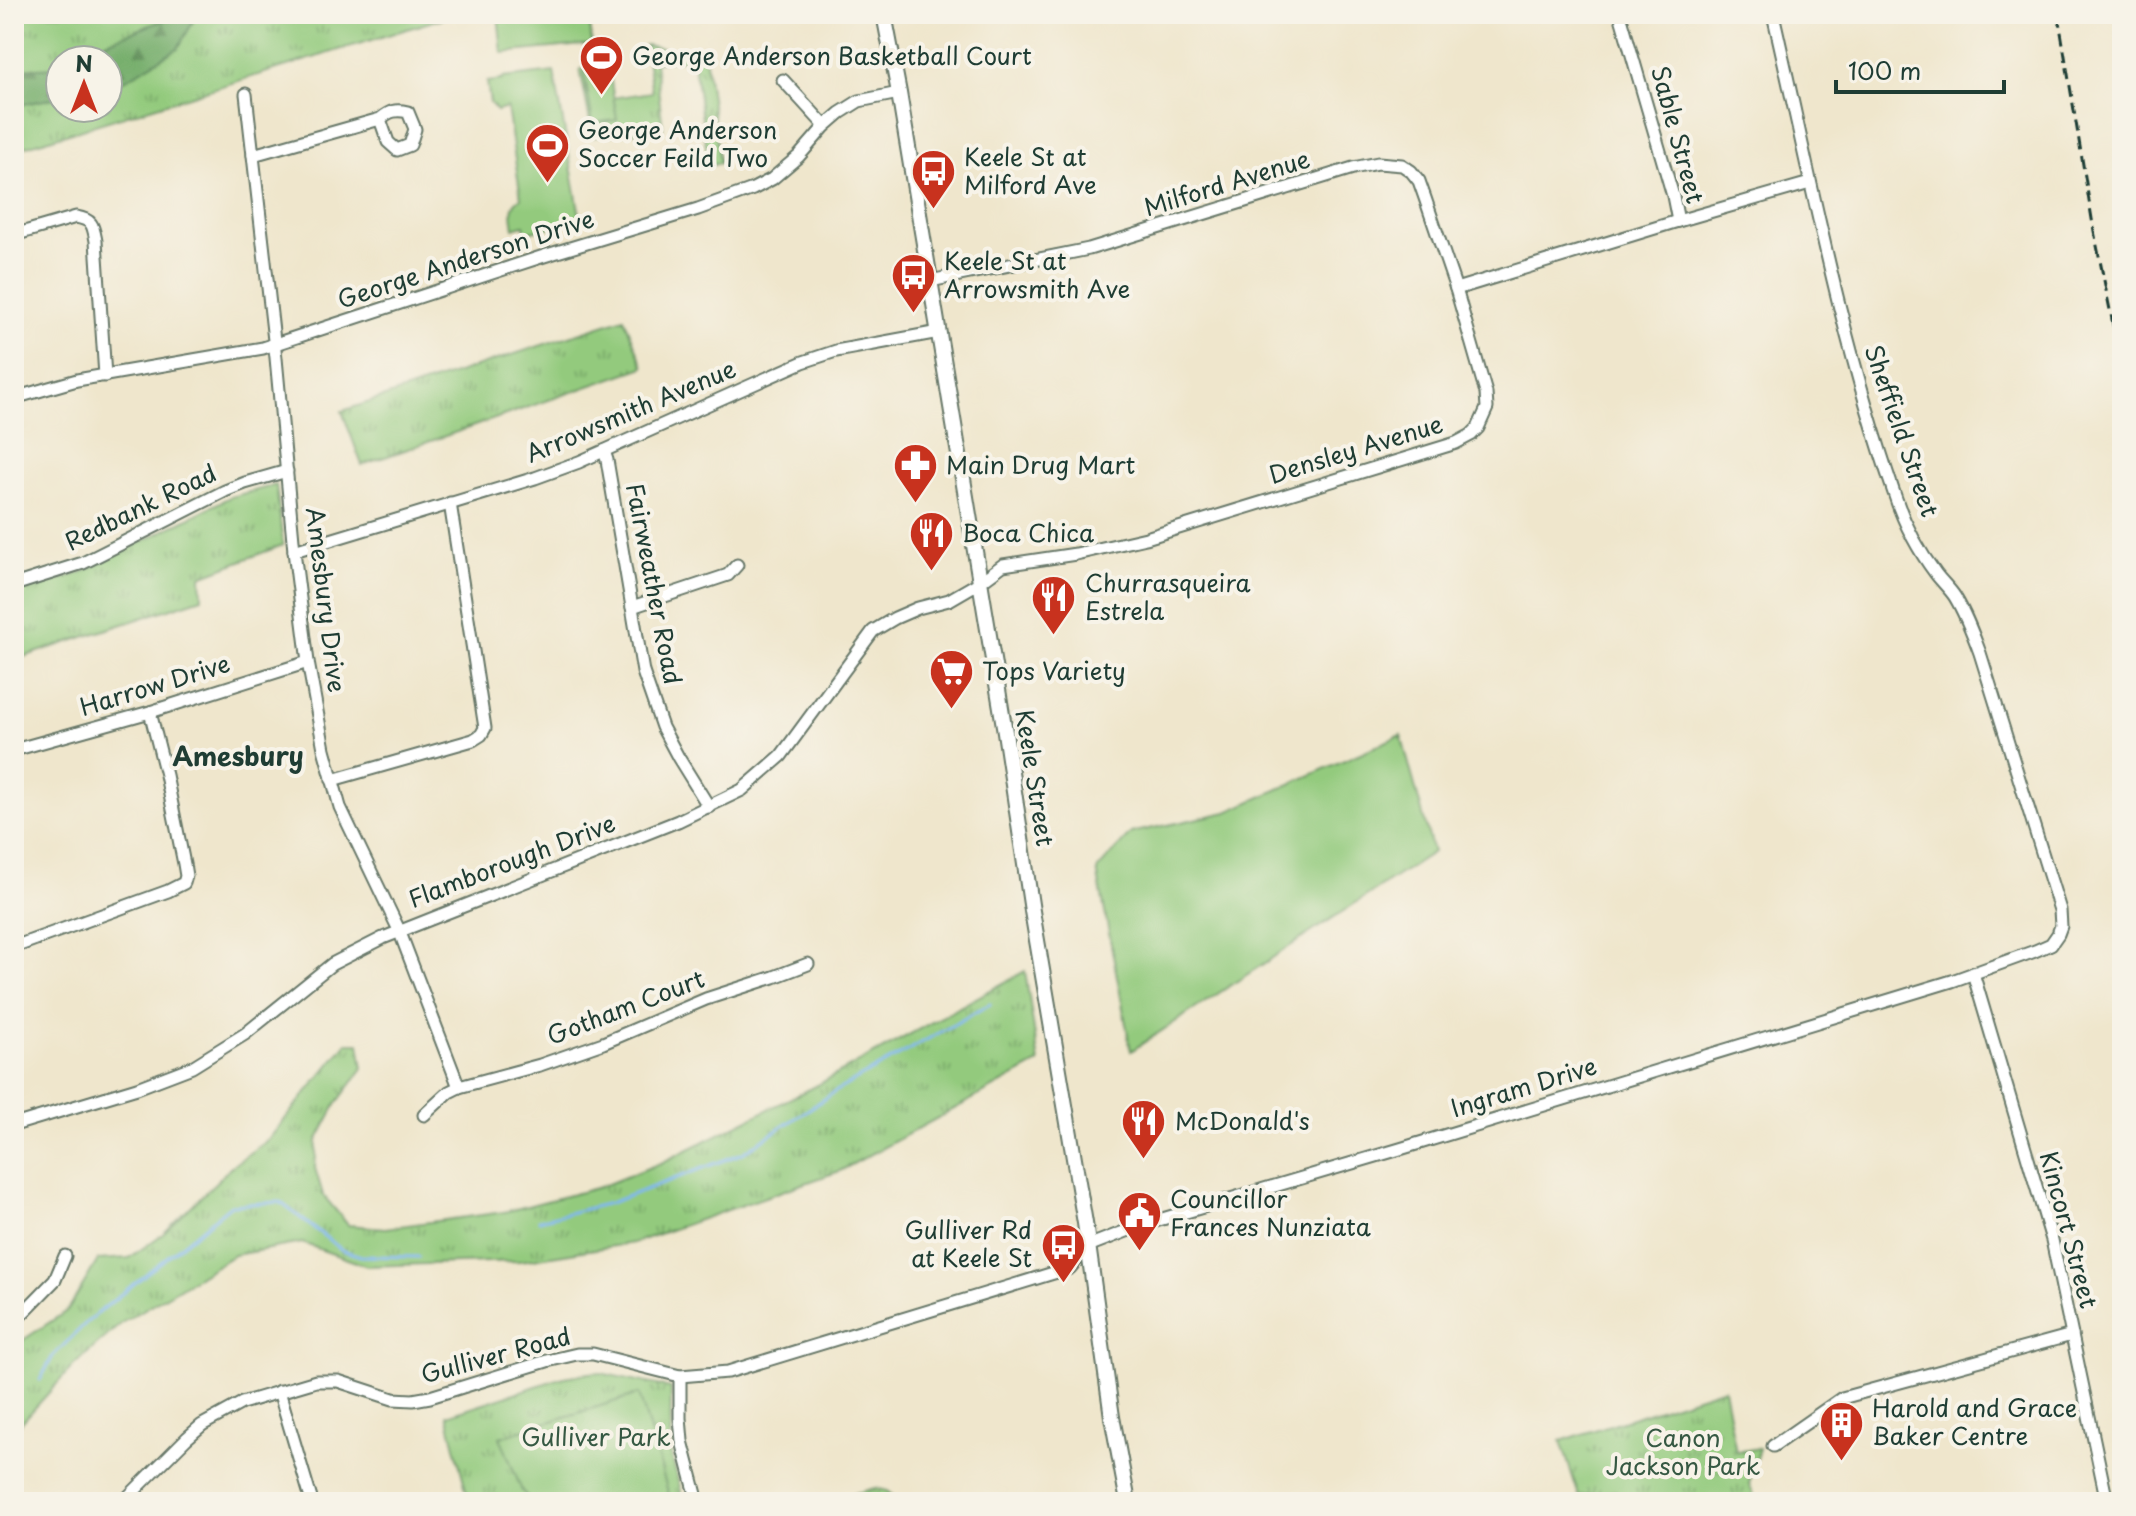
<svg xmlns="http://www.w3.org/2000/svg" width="2136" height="1516" font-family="'Playpen Sans',sans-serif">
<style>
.grass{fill:url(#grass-tufts);stroke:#598458;stroke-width:2;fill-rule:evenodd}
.forest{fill:url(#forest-firs);stroke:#4a7650;stroke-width:2}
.pitch{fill:#93ca7d;stroke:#598458;stroke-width:2}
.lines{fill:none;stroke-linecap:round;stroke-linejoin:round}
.stream{stroke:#80b7ef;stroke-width:3}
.minor-casing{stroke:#687869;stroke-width:15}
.major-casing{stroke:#687869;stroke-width:18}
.minor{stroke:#fff;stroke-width:11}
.major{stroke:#fff;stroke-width:14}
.rail{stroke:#1f3d34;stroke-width:3;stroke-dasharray:12 6;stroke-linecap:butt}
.labels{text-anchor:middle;stroke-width:8;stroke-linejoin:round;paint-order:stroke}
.poi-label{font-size:24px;fill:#1f3d34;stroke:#f7f3e8;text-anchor:start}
.street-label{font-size:24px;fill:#1f3d34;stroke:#f7f3e8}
.park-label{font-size:24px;fill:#365943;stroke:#f7f3e8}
.neighbourhood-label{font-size:26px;font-weight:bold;fill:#1f3d34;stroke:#f7f3e8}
</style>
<defs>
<pattern id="grass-tufts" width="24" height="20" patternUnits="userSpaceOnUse" patternTransform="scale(2)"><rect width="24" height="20" fill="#93ca7d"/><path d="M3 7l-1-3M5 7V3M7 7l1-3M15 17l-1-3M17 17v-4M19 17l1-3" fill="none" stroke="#77a567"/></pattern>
<pattern id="forest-firs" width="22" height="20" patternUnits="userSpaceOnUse" patternTransform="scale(2)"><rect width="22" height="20" fill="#76ae6c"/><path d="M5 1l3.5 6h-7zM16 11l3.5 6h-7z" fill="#608f5a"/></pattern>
</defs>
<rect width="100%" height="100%" fill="#f7f3e8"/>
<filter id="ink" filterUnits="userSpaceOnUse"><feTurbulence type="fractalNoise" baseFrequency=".0125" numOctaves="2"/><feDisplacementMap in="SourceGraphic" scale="16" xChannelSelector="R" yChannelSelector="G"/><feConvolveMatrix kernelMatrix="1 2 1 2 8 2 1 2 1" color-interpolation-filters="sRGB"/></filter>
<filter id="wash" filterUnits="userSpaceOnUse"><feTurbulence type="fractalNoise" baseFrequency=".006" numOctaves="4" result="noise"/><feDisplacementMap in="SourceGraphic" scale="32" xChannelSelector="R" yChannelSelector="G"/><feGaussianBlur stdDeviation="1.8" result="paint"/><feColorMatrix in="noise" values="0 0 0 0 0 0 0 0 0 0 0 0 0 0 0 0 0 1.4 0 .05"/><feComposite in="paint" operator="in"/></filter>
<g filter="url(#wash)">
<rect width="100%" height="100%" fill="#efe6cc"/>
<g class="grass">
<path d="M14 14H456L14 150ZM60 60H108V108H60Z"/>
<polygon points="645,45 705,55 720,163 709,166 693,58 655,62 663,129 593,137 580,69 587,69 592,101 652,92"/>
<polygon points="624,318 644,367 362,465 342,411"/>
<polygon points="276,485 283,545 201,576 202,598 14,660 14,593 80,573 230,497"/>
<polygon points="1025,971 1039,1063 840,1171 633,1243 520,1261 367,1266 302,1243 234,1255 123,1322 74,1365 14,1431 14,1346 68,1310 98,1260 129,1258 164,1233 232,1166 269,1139 347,1043 359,1043 363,1068 337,1103 317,1141 315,1168 323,1195 348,1225 385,1228 504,1212 600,1187 663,1162 823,1082"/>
<polygon points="596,1372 671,1388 670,1451 684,1502 469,1502 447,1415 564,1377"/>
<polygon points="1724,1388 1736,1452 1759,1448 1749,1484 1757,1502 1619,1502 1616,1491 1579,1496 1561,1441"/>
<polygon points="875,1488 887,1491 900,1502 845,1502 844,1500 853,1494"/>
</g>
<g class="forest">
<polygon points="180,14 189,14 193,22 178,48 113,87 108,88 108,60 74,60 90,48"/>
<polygon points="60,67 60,97 14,106 14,69"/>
</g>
<g class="pitch">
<polygon points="498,14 588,14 592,44 502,53"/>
<polygon points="609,69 617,120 593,123 584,72"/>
<path d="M554 72 581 221 526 232 524 225 514 228C512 215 509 205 521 198L507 108 497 111 490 103 487 82 502 80 503 78Z"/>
<polygon points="1401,735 1433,852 1131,1051 1097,870 1131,833 1227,812"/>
<polygon points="639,1394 671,1502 532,1502 522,1491 500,1437"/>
</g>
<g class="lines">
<g class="stream">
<polyline points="539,1220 610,1203 743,1153 836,1091 990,1004"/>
<polyline points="40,1380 53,1356 87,1322 231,1205 280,1202 342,1250 361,1256 419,1257"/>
</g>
</g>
</g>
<g filter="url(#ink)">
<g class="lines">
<defs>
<g id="minor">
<polyline points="1620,14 1673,196 1678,221"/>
<polyline points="783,80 825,126"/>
<polyline points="246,94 276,358 294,551 308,662 324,749 340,807 399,930 459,1087"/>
<path d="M253 155 380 119 388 142 397 150 410 145 415 129 408 112C395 109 390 111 380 119"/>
<path d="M14 235 76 217C93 220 93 225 96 241L105 376"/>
<polyline points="1456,289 1678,221 1810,183"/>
<polyline points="14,398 77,380 263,348 544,256 698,209 753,189 772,179 799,156 825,126 840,113 859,101 899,93"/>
<polyline points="604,451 607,460 643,672 662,727 678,757 709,807"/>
<polyline points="294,551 535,478 579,462 803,362 836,351 939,332"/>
<polyline points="14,585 83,563 225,491 245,483 287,471"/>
<polyline points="632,607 728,575 737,565"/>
<polyline points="14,750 150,712 308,662"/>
<polyline points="332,780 473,740 481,735 485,728 450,503"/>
<polyline points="14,947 168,891 184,883 186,876 184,864 166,775 150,712"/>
<polyline points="1973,973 2052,1240 2107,1502"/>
<polyline points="424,1115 449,1092 459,1087 540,1065 603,1043 706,999 774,977 808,964"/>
<polyline points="14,1125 137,1088 192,1067 245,1034 332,964 383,938 678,821 742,790 781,756 873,631 895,618 918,608 949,600 980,582 1003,565 1076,554 1146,538 1456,443 1471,435 1478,428 1487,408 1486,393 1456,289 1425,198 1419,181 1411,171 1402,165 1378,163 1353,168 1089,249 930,281"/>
<polyline points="14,1322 55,1280 65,1256"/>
<polyline points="680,1376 680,1418 682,1441 698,1502"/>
<polyline points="279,1391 312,1502"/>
<polyline points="1773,1446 1842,1398 2072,1335"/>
<path d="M123 1502 187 1438 202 1425 242 1403 316 1381H338L393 1399 413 1400 430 1397 547 1361 577 1354H593L680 1376 728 1372 1070 1268 1088 1246 1142 1225 1400 1149 1952 981 2035 951 2051 944 2058 934 2061 926 2060 910 1980 653C1973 634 1966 615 1955 597 1950 589 1942 582 1936 574 1918 550 1903 521 1894 493 1840 337 1810 175 1773 14"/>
</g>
<polyline id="major" points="884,14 899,93 1005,732 1032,911 1085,1223 1112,1417 1128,1502"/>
</defs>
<use href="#minor" class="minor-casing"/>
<use href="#major" class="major-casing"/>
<use href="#minor" class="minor"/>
<use href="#major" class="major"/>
<polyline class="rail" points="2058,14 2094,231 2122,369"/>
</g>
</g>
<defs>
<symbol id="stadium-pin" viewBox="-11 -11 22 30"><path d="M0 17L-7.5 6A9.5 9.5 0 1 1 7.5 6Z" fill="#c8321e" stroke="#f7f3e8"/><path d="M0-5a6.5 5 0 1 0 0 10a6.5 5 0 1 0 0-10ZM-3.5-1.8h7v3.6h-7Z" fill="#fff"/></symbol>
<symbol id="bus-pin" viewBox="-11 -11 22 30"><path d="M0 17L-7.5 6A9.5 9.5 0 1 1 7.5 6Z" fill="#c8321e" stroke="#f7f3e8"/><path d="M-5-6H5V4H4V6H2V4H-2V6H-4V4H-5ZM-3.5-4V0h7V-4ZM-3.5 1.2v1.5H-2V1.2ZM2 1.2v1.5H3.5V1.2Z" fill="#fff"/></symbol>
<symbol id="pharmacy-pin" viewBox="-11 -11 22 30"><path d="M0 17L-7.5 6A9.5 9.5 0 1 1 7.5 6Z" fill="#c8321e" stroke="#f7f3e8"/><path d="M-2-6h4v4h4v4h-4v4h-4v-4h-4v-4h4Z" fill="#fff"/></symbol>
<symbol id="restaurant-pin" viewBox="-11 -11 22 30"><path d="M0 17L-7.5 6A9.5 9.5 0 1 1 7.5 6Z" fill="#c8321e" stroke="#f7f3e8"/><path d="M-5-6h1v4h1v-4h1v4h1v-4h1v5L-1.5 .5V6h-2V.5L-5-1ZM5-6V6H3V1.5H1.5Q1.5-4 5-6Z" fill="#fff"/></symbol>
<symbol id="supermarket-pin" viewBox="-11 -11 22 30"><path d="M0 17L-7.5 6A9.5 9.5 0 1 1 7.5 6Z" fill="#c8321e" stroke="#f7f3e8"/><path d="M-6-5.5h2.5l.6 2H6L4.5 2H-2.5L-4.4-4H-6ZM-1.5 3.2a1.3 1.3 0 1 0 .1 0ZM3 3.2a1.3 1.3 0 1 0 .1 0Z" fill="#fff"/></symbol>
<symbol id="civic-pin" viewBox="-11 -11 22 30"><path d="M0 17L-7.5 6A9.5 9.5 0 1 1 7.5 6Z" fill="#c8321e" stroke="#f7f3e8"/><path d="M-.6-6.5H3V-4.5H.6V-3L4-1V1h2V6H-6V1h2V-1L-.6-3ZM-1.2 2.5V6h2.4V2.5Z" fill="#fff"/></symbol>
<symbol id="building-pin" viewBox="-11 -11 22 30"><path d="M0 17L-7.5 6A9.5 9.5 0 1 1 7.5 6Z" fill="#c8321e" stroke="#f7f3e8"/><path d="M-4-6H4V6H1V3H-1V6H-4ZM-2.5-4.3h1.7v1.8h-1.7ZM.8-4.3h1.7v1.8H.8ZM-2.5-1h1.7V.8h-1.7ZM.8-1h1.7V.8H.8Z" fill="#fff"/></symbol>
</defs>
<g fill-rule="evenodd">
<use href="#stadium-pin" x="576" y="32" width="51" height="69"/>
<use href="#stadium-pin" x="522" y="120" width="51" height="69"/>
<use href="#bus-pin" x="908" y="146" width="51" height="69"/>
<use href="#bus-pin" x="888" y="250" width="51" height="69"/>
<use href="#pharmacy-pin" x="890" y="440" width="51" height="69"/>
<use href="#restaurant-pin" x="906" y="508" width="51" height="69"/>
<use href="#restaurant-pin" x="1028" y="572" width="51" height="69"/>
<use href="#supermarket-pin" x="926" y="646" width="51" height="69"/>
<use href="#restaurant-pin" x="1118" y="1096" width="51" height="69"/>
<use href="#civic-pin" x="1114" y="1188" width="51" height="69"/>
<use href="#bus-pin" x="1038" y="1220" width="51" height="69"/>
<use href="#building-pin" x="1816" y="1398" width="51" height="69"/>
</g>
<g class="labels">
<g class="poi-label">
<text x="632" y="65">George Anderson Basketball Court</text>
<text x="578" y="139">George Anderson<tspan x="578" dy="28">Soccer Feild Two</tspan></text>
<text x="964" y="166">Keele St at<tspan x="964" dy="28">Milford Ave</tspan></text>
<text x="944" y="270">Keele St at<tspan x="944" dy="28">Arrowsmith Ave</tspan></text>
<text x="946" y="474">Main Drug Mart</text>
<text x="962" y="542">Boca Chica</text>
<text x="1085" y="592">Churrasqueira<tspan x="1085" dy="28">Estrela</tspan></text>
<text x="982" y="680">Tops Variety</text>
<text x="1175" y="1130">McDonald's</text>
<text x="1170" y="1208">Councillor<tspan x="1170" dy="28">Frances Nunziata</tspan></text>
<text x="1032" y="1239" text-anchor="end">Gulliver Rd<tspan x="1032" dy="28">at Keele St</tspan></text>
<text x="1872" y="1417">Harold and Grace<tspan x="1872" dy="28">Baker Centre</tspan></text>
</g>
<g class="street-label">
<text transform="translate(1677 135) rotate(75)" y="8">Sable Street</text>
<text transform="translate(1227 184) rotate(-17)" y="8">Milford Avenue</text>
<text transform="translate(466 260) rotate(-18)" y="8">George Anderson Drive</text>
<text transform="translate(631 412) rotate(-23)" y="8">Arrowsmith Avenue</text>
<text transform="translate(1901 431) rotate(71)" y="8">Sheffield Street</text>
<text transform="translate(1356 450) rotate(-17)" y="8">Densley Avenue</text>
<text transform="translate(141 508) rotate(-26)" y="8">Redbank Road</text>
<text transform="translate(653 584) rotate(79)" y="8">Fairweather Road</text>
<text transform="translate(325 600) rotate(83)" y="8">Amesbury Drive</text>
<text transform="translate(155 686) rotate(-17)" y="8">Harrow Drive</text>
<text transform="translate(1034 778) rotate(81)" y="8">Keele Street</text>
<text transform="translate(512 862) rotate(-21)" y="8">Flamborough Drive</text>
<text transform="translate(626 1008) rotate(-21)" y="8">Gotham Court</text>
<text transform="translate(1524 1088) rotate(-17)" y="8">Ingram Drive</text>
<text transform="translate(2068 1230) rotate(75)" y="8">Kincort Street</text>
<text transform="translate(496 1356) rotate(-15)" y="8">Gulliver Road</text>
</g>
<g class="park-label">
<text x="596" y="1446">Gulliver Park</text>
<text x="1683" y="1447">Canon<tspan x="1683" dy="28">Jackson Park</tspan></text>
</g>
<g class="neighbourhood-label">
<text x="238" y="766">Amesbury</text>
</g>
</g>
<rect width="2136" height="1516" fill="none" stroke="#f7f3e8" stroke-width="48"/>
<g transform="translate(84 84)"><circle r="38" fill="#f7f3e8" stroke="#a1aaa0" stroke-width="2"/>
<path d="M0-6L14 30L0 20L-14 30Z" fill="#c8321e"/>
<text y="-12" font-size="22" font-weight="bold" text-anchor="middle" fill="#1f3d34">N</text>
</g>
<path d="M1836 80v12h168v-12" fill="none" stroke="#1f3d34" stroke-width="4"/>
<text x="1848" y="80" font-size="24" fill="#1f3d34" stroke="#f7f3e8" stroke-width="6" paint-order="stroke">100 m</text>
</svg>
